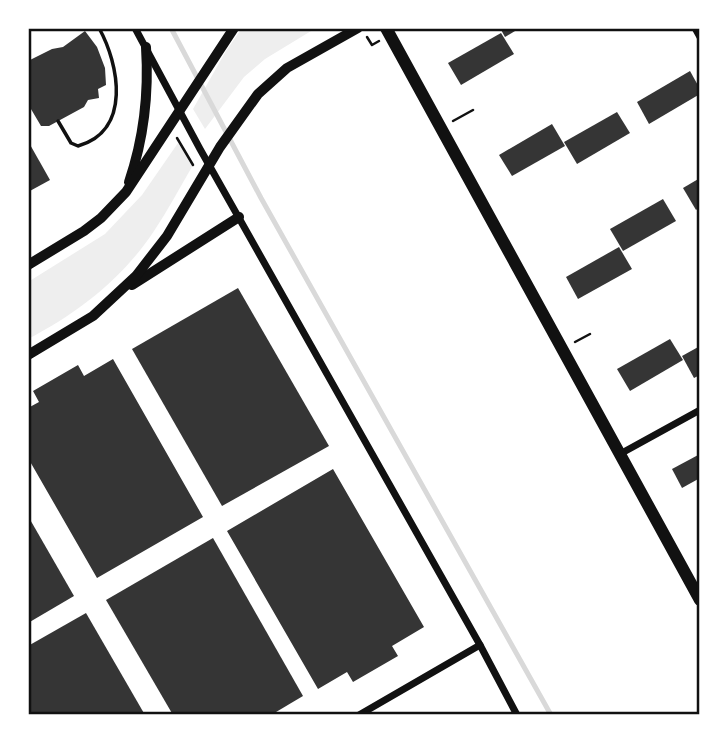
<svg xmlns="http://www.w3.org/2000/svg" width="728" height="743" font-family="'PT Serif',serif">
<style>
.green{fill:#eee}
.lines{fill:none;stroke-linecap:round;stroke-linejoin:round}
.stream{stroke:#d9d9d9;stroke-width:5}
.building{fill:#353535}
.path{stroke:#111;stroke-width:2.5}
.service{stroke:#111;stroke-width:3.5}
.minor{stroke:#111;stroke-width:7}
.secondary{stroke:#111;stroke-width:10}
.primary{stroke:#111;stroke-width:12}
.neatline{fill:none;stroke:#111;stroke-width:2.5}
</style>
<rect width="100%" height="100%" fill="#fff"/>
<g class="green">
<polygon points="242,28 316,28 265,59 244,77 205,129 193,109 226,51"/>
<path d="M178 143 193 165C180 187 168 210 154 231 123 278 78 313 28 339V282L105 234 142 195Z"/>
</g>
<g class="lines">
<polyline class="stream" points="171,28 261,198 551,715"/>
</g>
<g class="building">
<polygon points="500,28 520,28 505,37"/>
<polygon points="85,31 97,47 105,68 106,85 98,89 99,98 88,100 84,107 49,126 41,126 28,104 28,61 52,49 63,47"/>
<polygon points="501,33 514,54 461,85 448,63"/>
<polygon points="690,71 700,89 700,94 649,124 637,102"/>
<polygon points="617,112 630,133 577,164 564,142"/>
<polygon points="552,124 565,146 512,176 499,155"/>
<polygon points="28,141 50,180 28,192"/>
<polygon points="700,178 700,207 696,210 683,188"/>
<polygon points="663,199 676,221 623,251 610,229"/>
<polygon points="619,247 632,269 578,299 566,277"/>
<polygon points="238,288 329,446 222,506 132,349"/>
<polygon points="670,339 683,360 630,391 617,369"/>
<polygon points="700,346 700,375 694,378 682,356"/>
<polygon points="113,359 203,517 97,578 28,458 28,408 39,402 33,391 78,365 84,376"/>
<polygon points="700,454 700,478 682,488 672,469"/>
<polygon points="333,469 424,627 392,646 398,656 353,682 347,672 318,689 227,531"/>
<polygon points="28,516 74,596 28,623"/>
<polygon points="213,538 303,696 271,715 173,715 106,600"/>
<polygon points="86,613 145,715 28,715 28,646"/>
</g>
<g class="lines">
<g class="path">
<polyline points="367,37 372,45 379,41"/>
<polyline points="453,121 473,110"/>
<polyline points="177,138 193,165"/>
<polyline points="575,342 590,334"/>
</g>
<path class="service" d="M58 121 71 143 78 146C132 131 119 64 99 28"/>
<g class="minor">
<polyline points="135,28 200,149 480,645 517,715"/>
<polyline points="695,28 700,37"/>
<polyline points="620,454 700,410"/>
<polyline points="359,715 480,645"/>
</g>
<g class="secondary">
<path d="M129 182C144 138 149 93 146 47"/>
<polyline points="28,265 84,231 101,218 126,192 234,28"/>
<polyline points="132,285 239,217"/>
<polyline points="28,355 93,316 136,276 167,236 220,147 258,94 287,68 358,28"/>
</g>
<polyline class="primary" points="386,28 700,600"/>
</g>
<rect width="728" height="743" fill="none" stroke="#ffffff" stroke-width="60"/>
<rect x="30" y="30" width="668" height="683" class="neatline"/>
</svg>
